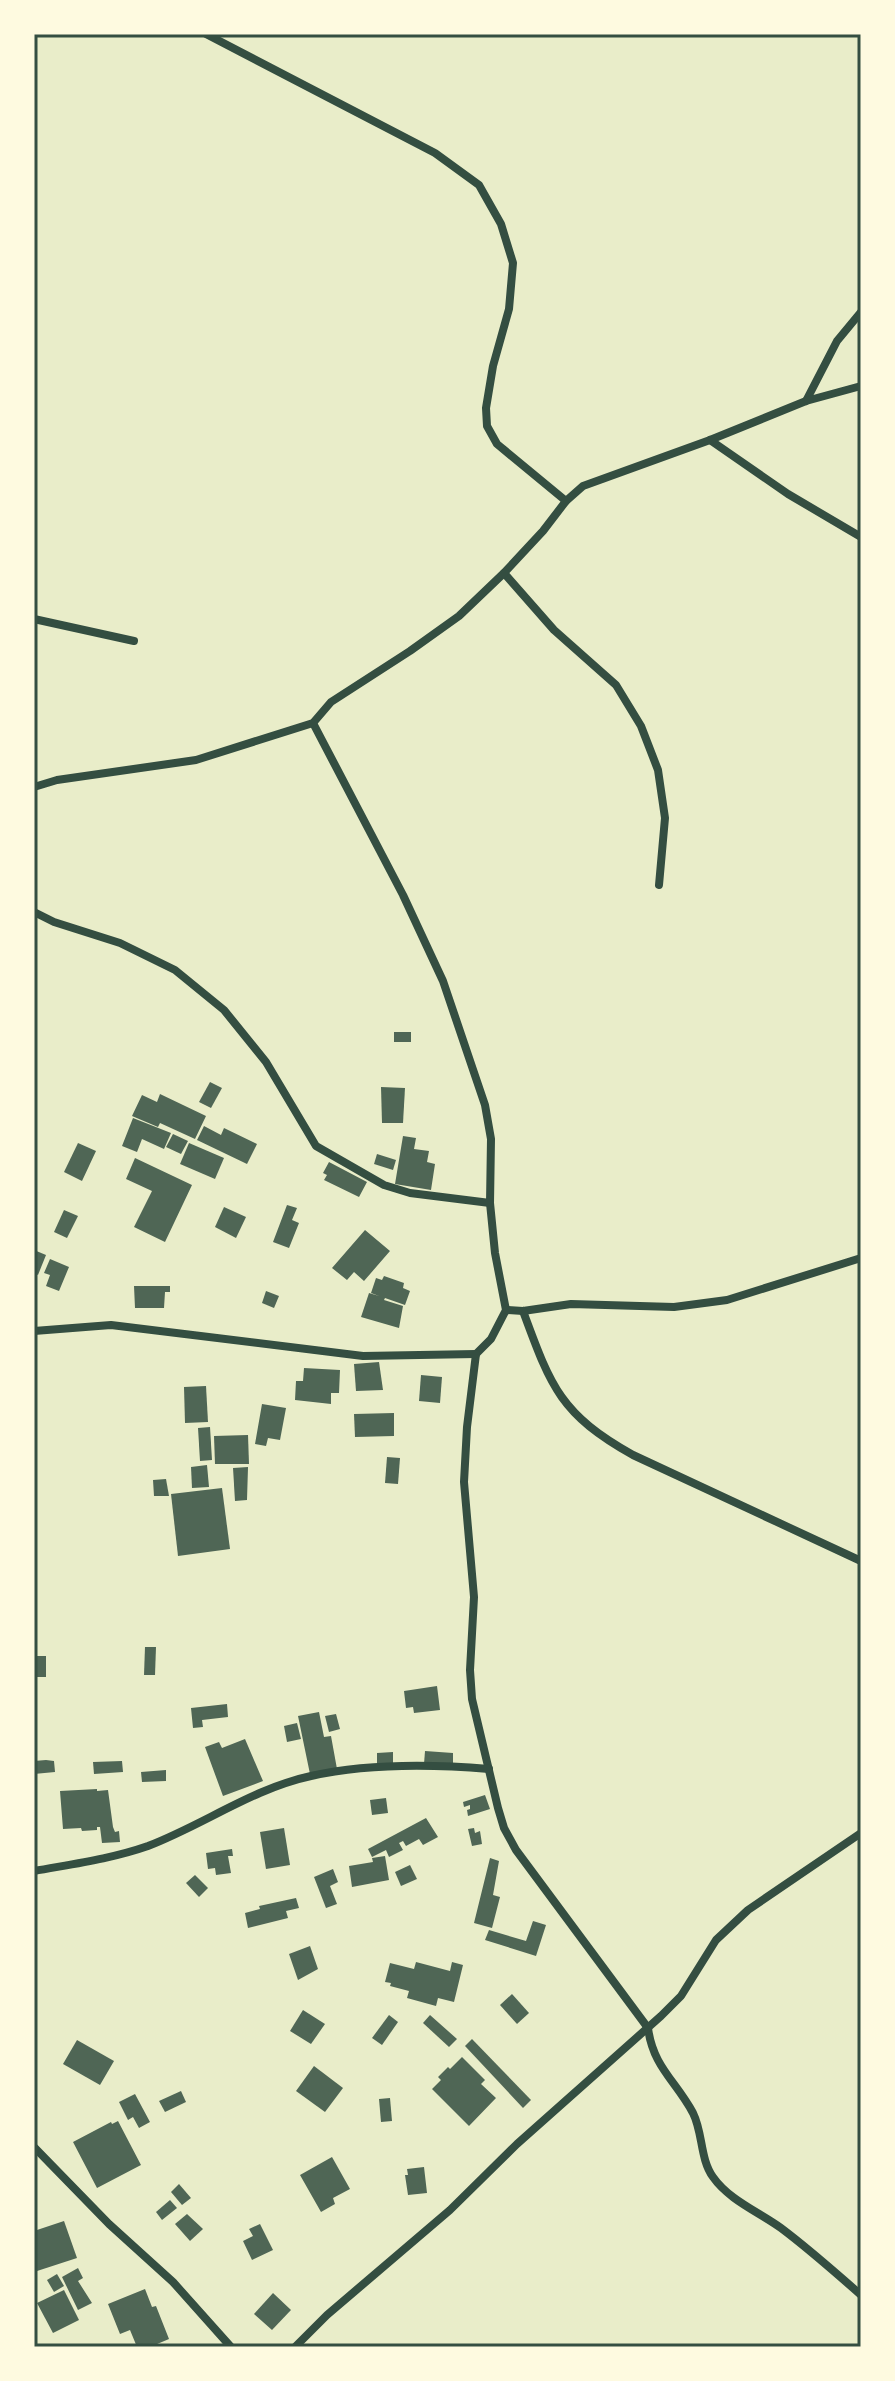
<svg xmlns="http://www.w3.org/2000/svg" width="895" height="2381" font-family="Manrope,sans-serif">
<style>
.building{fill:#4f6655}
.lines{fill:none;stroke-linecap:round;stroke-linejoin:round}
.minor{stroke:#344e41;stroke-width:8}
.neatline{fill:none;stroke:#344e41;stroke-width:3}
</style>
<rect width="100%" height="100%" fill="#e9edc9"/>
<g class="building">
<rect x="394" y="1032" width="17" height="10"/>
<polygon points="210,1082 222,1088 211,1108 199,1102"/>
<polygon points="381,1087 405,1088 403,1123 382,1123"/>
<polygon points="160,1094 206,1116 195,1139 160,1123 158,1127 132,1116 142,1095 157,1102"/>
<polygon points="133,1118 171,1133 164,1149 142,1139 137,1152 122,1146"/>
<polygon points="204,1126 221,1135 224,1128 257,1144 247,1164 197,1140"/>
<polygon points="173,1134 188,1141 181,1154 166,1147"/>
<polygon points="403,1136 416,1138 414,1149 429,1151 427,1162 435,1164 431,1190 395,1184"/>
<polygon points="78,1143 96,1151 82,1181 64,1172"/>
<polygon points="189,1143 224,1158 215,1179 180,1164"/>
<polygon points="377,1154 396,1160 393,1170 374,1164"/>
<polygon points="135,1158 192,1185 165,1242 134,1227 152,1191 126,1179"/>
<polygon points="329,1162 367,1182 359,1197 324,1180 327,1175 323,1173"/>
<polygon points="287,1205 297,1208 292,1220 299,1223 289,1248 273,1242"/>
<polygon points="224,1207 246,1217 236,1238 215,1227"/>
<polygon points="64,1210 78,1216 67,1238 54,1232"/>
<polygon points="365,1230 390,1251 364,1281 354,1272 347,1280 332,1268"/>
<polygon points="34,1250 46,1255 38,1275 34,1273"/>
<polygon points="50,1259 69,1267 59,1291 46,1286 50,1275 44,1273"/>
<polygon points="384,1276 404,1283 403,1288 410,1291 405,1305 385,1298 384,1300 403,1306 399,1328 361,1317 369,1293 379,1296 371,1293 376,1278 382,1280"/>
<polygon points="134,1286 170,1286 170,1292 165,1292 164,1308 135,1308"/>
<polygon points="266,1291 279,1296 274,1308 262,1303"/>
<polygon points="379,1362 383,1390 356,1391 354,1364"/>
<polygon points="304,1368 340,1370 339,1393 331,1393 331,1404 295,1400 296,1381 303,1381"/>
<polygon points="421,1375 442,1377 440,1403 419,1401"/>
<polygon points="206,1386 208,1422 185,1423 184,1387"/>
<polygon points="262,1404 286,1408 280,1440 268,1438 266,1446 255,1444"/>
<polygon points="394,1413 394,1436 355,1437 354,1414"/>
<polygon points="210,1427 212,1460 200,1461 198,1428"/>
<polygon points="248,1435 249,1464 215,1464 214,1436"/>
<polygon points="387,1457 400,1458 398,1484 385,1483"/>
<polygon points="207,1465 209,1487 192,1488 191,1467"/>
<polygon points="248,1467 247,1500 235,1501 233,1468"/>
<polygon points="166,1479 169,1496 154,1496 153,1480"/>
<polygon points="222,1488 230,1549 178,1556 171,1494"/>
<polygon points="145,1647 156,1647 155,1675 144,1675"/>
<rect x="34" y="1656" width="12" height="21"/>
<polygon points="437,1686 440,1710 414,1713 413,1707 406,1708 404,1691"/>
<polygon points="227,1704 228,1717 202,1720 203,1727 193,1728 191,1708"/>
<polygon points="319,1712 324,1737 331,1736 337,1769 310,1774 298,1716"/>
<polygon points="336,1714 340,1729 329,1732 325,1716"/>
<polygon points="297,1723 301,1739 287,1742 284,1726"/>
<polygon points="245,1739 263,1781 223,1796 205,1747 219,1742 222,1748"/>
<polygon points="425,1751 453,1753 453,1764 424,1764"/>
<polygon points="393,1752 393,1764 377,1765 377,1753"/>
<polygon points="46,1760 54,1761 55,1772 34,1774 34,1761"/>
<polygon points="122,1761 123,1772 94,1774 93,1762"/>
<polygon points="166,1770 166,1781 142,1782 141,1772"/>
<polygon points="97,1789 97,1791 108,1790 113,1827 115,1832 119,1831 120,1842 102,1843 100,1827 97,1827 97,1830 82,1831 81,1828 63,1829 60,1791"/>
<polygon points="485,1795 490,1809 468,1816 467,1810 470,1809 470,1805 464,1807 463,1802"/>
<polygon points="386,1798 388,1813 372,1815 370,1800"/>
<polygon points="426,1818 438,1837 423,1845 419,1839 406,1846 403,1841 399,1843 403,1850 389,1857 386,1850 372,1857 368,1849"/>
<polygon points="284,1828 290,1865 266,1869 260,1832"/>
<polygon points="474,1828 475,1833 480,1831 482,1844 472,1846 468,1829"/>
<polygon points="232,1849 233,1856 228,1856 231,1873 216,1875 215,1868 208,1869 206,1853"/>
<polygon points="385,1856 389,1880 352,1887 349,1866 373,1862 372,1858"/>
<polygon points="490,1858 499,1861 493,1895 500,1897 492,1928 474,1923"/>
<polygon points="410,1865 417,1879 401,1886 395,1872"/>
<polygon points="333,1869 338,1882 330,1886 337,1904 326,1908 314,1877"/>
<polygon points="195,1875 208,1888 199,1897 186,1883"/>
<polygon points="296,1898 299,1908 286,1911 288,1918 248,1928 245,1913 260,1909 259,1906"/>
<polygon points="533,1921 546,1925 536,1956 485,1940 489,1930 526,1941"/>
<polygon points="310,1946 318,1969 298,1980 289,1954"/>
<polygon points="416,1962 450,1971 452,1962 463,1965 454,2002 438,1998 436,2006 407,1998 409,1991 390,1986 391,1983 385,1982 390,1963 414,1969"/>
<polygon points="512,1994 529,2013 517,2024 500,2005"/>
<polygon points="303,2010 325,2024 311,2044 290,2031"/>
<polygon points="389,2015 398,2022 382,2045 372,2038"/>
<polygon points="430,2015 457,2039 449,2047 423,2023"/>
<polygon points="472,2039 531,2100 523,2108 465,2046"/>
<polygon points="77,2040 114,2061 100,2085 63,2064"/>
<polygon points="462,2057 485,2080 481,2084 496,2098 469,2126 432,2089 441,2080 438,2077 448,2067 450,2069"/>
<polygon points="314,2066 343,2088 325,2112 296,2091"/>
<polygon points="181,2091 186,2102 165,2112 159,2101"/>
<polygon points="135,2094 150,2122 139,2128 133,2117 128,2120 119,2102"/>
<polygon points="390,2098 392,2121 381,2122 379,2099"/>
<polygon points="118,2121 141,2165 97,2188 73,2142 111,2122 112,2124"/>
<polygon points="332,2157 350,2189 333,2198 335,2204 321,2212 300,2175"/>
<polygon points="424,2167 427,2193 408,2195 405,2175 408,2175 407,2169"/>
<polygon points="179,2184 191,2198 182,2205 171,2192"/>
<polygon points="170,2200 177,2208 162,2220 156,2212"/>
<polygon points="187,2214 203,2229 190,2241 175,2224"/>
<polygon points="64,2221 77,2258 34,2272 34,2231"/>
<polygon points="260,2224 273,2250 252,2260 243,2241 253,2236 249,2229"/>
<polygon points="78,2268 83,2278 78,2281 92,2303 78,2310 62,2277"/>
<polygon points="57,2274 64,2286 54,2292 47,2280"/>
<polygon points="145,2289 152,2307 156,2306 169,2339 150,2347 137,2347 130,2330 120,2334 108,2304"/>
<polygon points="64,2290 79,2320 53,2333 37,2303"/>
<polygon points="273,2293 291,2310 272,2330 254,2314"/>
</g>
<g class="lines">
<g class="minor">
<polyline points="206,34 435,153 479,185 501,224 513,263 509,309 493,366 486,408 487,426 497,444 566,501"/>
<polyline points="806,401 837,341 861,312"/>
<polyline points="710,440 788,494 861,537"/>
<polyline points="504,573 554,630 616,685 641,726 658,770 665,818 659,885"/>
<polyline points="34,619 134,641"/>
<path d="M313 723 403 895 443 981 485 1105 491 1139 490 1203 495 1253 506 1310 491 1339 476 1354 467 1427 464 1482 474 1597 470 1670 472 1699 498 1808 504 1828 516 1850 648 2028C653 2067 676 2081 693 2113 703 2133 700 2159 713 2177 729 2200 759 2212 781 2228 809 2249 835 2272 861 2295"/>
<polyline points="34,787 57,780 196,760 313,723 331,702 410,651 459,616 504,573 543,531 566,501 583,486 710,440 806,401 861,386"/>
<polyline points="34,912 54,922 120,943 175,970 224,1010 266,1062 316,1146 384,1185 410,1193 490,1203"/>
<polyline points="506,1310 523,1311 571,1304 674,1307 727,1300 861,1258"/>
<path d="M523 1311C551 1387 560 1414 633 1455L861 1561"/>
<polyline points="34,1331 111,1325 363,1356 476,1354"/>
<path d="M34 1871C72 1864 111 1859 148 1846 203 1825 254 1788 311 1776 369 1763 430 1764 489 1769"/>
<polyline points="34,2147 109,2224 173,2282 231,2347"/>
<polyline points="295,2347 327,2315 450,2210 517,2144 661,2016 681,1996 716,1940 748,1910 861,1833"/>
</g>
</g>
<rect width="895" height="2381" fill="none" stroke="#fefae0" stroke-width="72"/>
<rect x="36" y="36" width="823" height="2309" class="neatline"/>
</svg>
